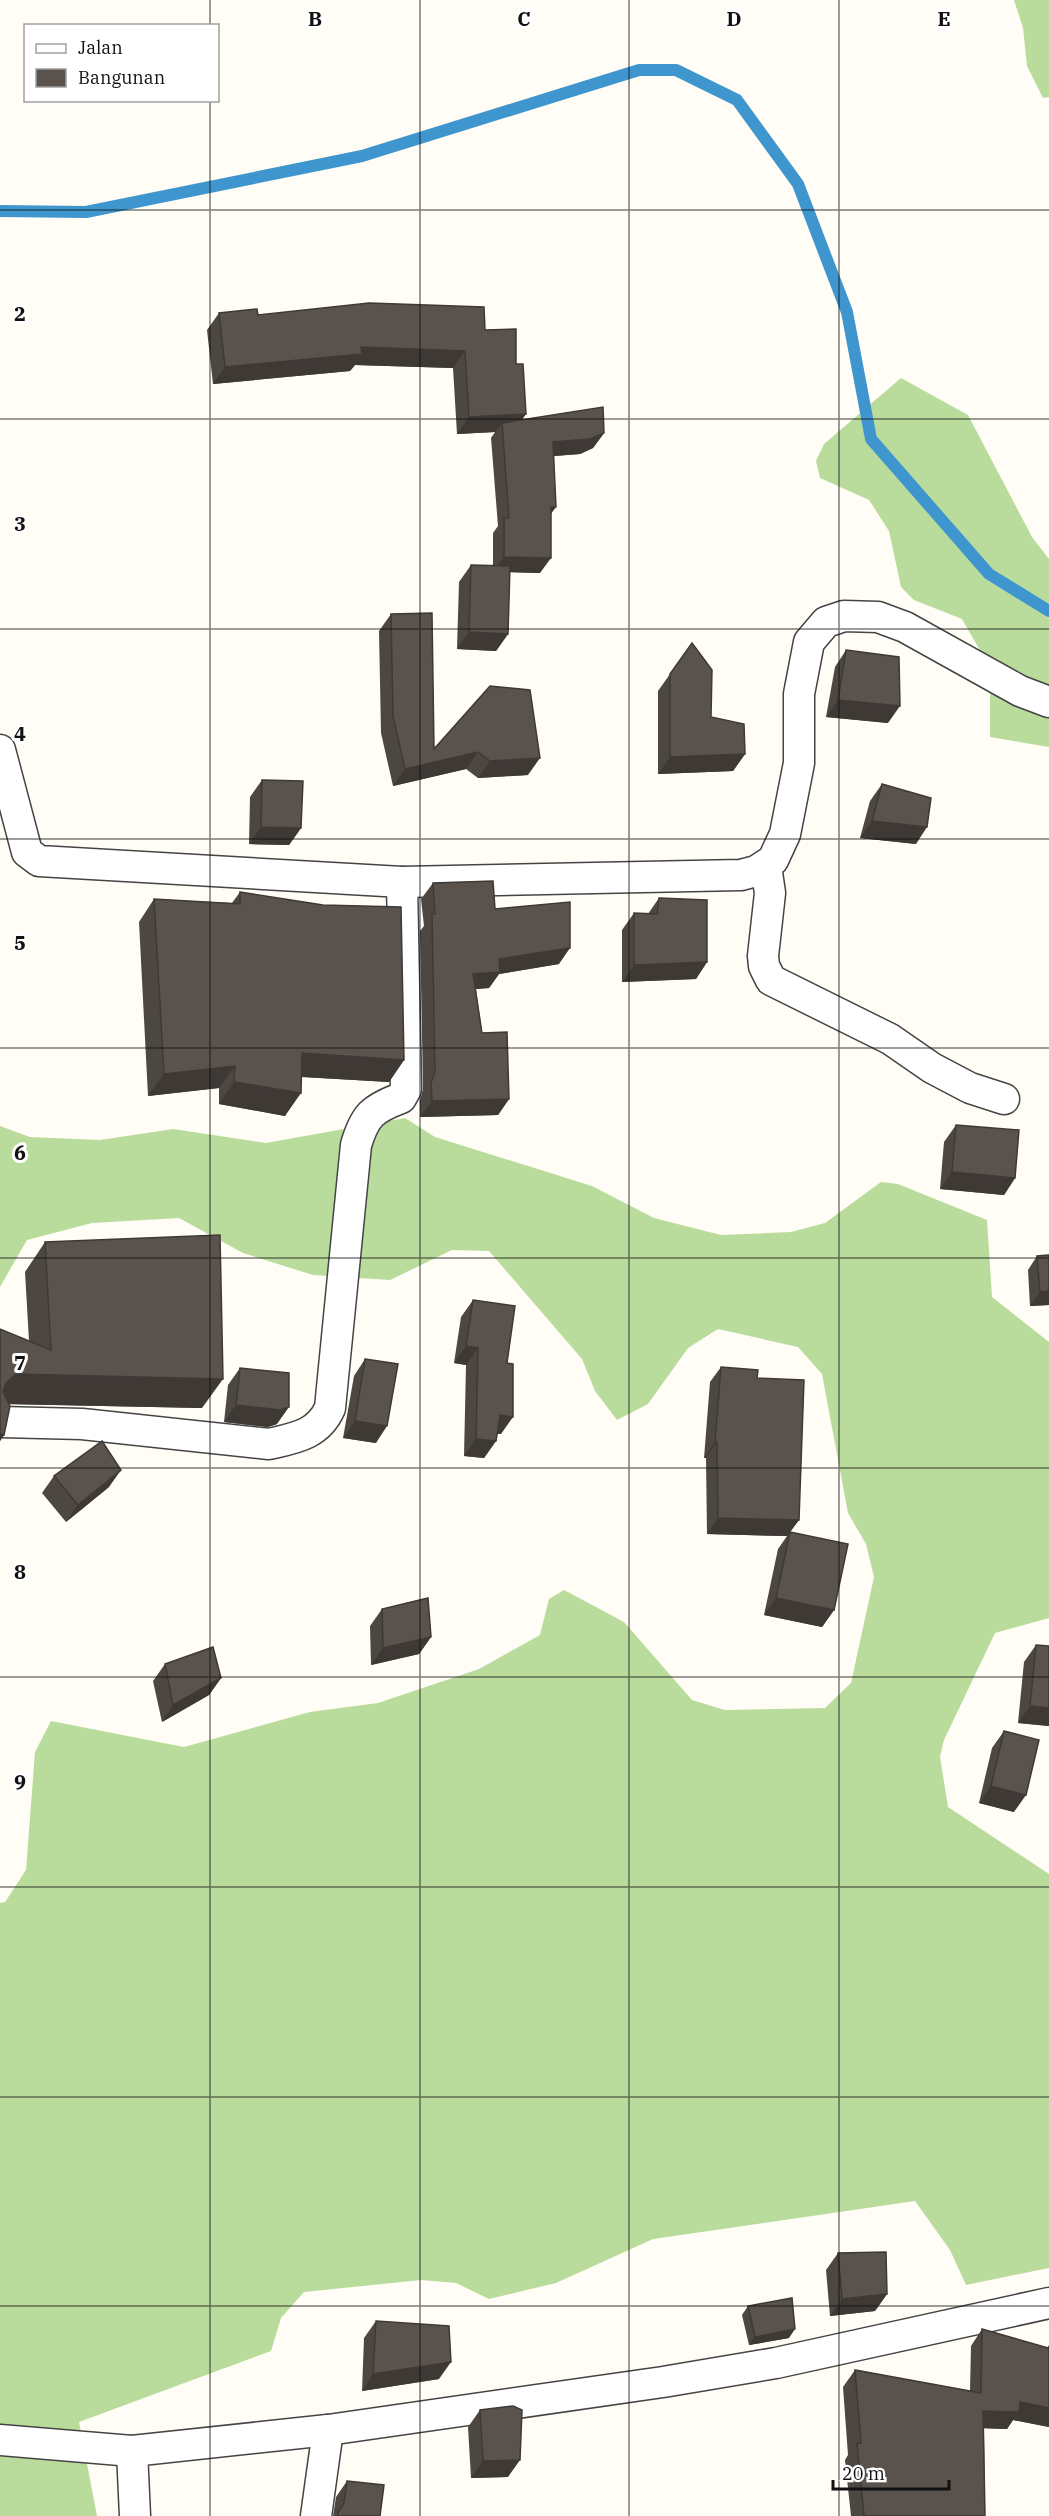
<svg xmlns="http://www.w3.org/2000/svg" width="1049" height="2516" font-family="'IBM Plex Serif',serif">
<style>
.forest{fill:#b9dc9c}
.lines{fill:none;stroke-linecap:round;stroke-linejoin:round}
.stream{stroke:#3f96cf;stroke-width:12}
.minor-casing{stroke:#444;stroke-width:33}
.minor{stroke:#fff;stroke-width:30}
.wall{fill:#4d4742}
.shaded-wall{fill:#3f3936}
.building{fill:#5a524d;stroke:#3f3936;stroke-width:1.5}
.grid{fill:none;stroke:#111;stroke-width:1.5;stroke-opacity:0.55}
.grid-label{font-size:20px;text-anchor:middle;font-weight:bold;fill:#111;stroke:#fff;stroke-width:6;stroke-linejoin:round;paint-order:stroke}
</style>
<rect width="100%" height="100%" fill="#fffdf5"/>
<g class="forest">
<polygon points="1014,0 1049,0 1049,97 1043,98 1027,66 1023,28"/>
<polygon points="901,378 968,415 1032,537 1049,559 1049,747 990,737 990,668 962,619 914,600 901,587 889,531 869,500 820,478 816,461 824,444"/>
<polygon points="405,1118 435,1137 592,1186 654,1218 721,1235 791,1232 825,1223 881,1182 898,1184 987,1220 992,1297 1049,1342 1049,1618 995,1633 944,1740 940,1757 948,1807 1049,1874 1049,2268 966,2285 950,2250 915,2201 653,2239 556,2283 489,2299 456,2283 421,2280 304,2292 281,2318 271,2351 79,2422 97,2516 0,2516 0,1903 5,1902 26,1870 35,1752 51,1721 184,1747 310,1712 378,1703 479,1669 540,1635 549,1599 564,1590 624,1622 692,1700 725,1710 825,1708 851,1683 874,1577 866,1544 848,1513 822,1374 798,1347 718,1329 688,1348 648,1404 617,1420 595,1391 582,1359 489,1251 452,1250 390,1280 313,1275 243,1253 179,1218 92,1223 27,1240 0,1287 0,1126 30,1137 100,1140 173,1129 266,1143"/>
</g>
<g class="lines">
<polyline class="stream" points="0,211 86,212 362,156 639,70 676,70 737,100 798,184 847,312 871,439 989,574 1049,611"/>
<defs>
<g id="minor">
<polyline points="0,750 27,852 39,861 402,882 741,875 756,871 773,860 785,834 799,763 799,694 809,642 826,622 844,616 878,617 905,627 1020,691 1049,702"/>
<polyline points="766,866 770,893 763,956 764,966 771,980 890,1039 932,1068 970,1088 1004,1099"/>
<path d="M0 1422 82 1424 269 1444C295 1438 318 1435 330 1408L356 1145C365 1115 372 1109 401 1098L406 1089 402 882"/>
<polyline points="0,2440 132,2451 328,2430 663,2382 776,2363 1049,2303"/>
<polyline points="132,2451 135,2516"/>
<polyline points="316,2516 328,2430"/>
</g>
</defs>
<use href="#minor" class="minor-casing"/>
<use href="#minor" class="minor"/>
</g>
<g class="wall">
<polygon points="219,313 258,315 485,330 516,364 526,414 522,419 604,433 593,448 580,454 554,456 551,515 540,573 510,572 508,634 496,651 457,649 459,582 471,565 493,566 493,533 498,526 491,438 495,432 457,434 453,368 355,365 350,371 213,384 207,330"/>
<polygon points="391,614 434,749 490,686 528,775 478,778 466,769 393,786 381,733 379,631"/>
<polygon points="692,643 711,717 745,754 733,771 658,774 658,691"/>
<polygon points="846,650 888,723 826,717 835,667"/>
<polygon points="262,780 301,828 289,845 249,844 250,797"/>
<polygon points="882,784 916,844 860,838 870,801"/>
<polygon points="433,883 495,909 559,964 499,974 489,988 476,989 482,1033 509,1099 498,1115 420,1117 420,1100 423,1089 420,931 424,926 421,899"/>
<polygon points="240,892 404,1060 389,1082 301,1077 285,1116 219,1104 219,1088 148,1096 139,922 154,899 232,903"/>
<polygon points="659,898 707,962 696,979 622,982 622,930 634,913 648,914"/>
<polygon points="956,1125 1015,1178 1004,1195 940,1189 944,1142"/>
<polygon points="45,1242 202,1408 9,1404 4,1435 0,1441 0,1329 29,1341 25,1272"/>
<polygon points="1037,1256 1049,1305 1030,1306 1028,1270"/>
<polygon points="473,1300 507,1363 501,1434 497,1434 496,1441 484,1458 464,1456 466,1365 454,1363 461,1317"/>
<polygon points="365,1359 376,1443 343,1438 354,1376"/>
<polygon points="721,1367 757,1378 799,1520 790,1532 834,1610 822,1627 764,1615 778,1549 787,1536 707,1534 706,1458 704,1458 710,1382"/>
<polygon points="240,1368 277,1424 268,1427 224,1422 228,1385"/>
<polygon points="54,1476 109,1487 66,1522 42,1493"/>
<polygon points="382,1609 431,1637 419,1654 371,1665 370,1626"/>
<polygon points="1036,1645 1049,1646 1049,1726 1018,1723 1024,1662"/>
<polygon points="165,1664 221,1678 209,1695 162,1722 153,1681"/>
<polygon points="1004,1731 1014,1812 979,1803 992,1748"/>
<polygon points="838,2253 887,2294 875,2311 830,2316 826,2270"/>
<polygon points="748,2306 789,2338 749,2345 742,2315"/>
<polygon points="376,2321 439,2379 362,2391 364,2338"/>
<polygon points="982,2329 1047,2348 1049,2346 1049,2427 1013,2420 1007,2429 984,2428 985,2516 851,2516 845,2460 848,2455 843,2387 855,2370 970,2391 971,2346"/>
<polygon points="480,2410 508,2477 471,2478 468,2427"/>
<polygon points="347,2481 380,2516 333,2516 336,2497"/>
</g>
<g class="shaded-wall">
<polygon points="361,347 465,351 453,368 355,365 350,371 213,384 225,367"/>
<polygon points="526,414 514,431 502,423 495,432 457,434 469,417"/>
<polygon points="604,433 593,448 580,454 542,457 553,442"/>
<polygon points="551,507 556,507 545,522"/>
<polygon points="504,557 551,558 540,573 493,572"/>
<polygon points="469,632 508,634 496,651 457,649"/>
<polygon points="838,700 900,706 888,723 826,717"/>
<polygon points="478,752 466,769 393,786 405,769"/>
<polygon points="745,754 733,771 658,774 670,757"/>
<polygon points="540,758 528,775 478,778 490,761"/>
<polygon points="872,821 927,827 916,844 860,838"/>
<polygon points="261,827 301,828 289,845 249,844"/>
<polygon points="570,948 559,964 499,974 489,988 462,990 473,974 499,959"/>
<polygon points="707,962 696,979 622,982 634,965"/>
<polygon points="302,1053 404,1060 389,1082 287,1076"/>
<polygon points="235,1066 219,1088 148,1096 164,1074"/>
<polygon points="234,1082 301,1093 285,1116 219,1104"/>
<polygon points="509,1099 498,1115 420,1117 432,1101"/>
<polygon points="952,1172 1015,1178 1004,1195 940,1189"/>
<polygon points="1049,1291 1049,1305 1030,1306 1040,1292"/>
<polygon points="466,1346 478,1348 466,1365 454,1363"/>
<polygon points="16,1374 223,1379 202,1408 0,1404 6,1383"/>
<polygon points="236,1405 289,1407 277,1424 268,1427 224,1422"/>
<polygon points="500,1415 513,1417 501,1434 488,1432"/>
<polygon points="355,1421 387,1426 376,1443 343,1438"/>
<polygon points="0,1434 4,1435 0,1441"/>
<polygon points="476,1439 496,1441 484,1458 464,1456"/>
<polygon points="715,1442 717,1442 706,1458 704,1458"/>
<polygon points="121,1470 109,1487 66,1522 78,1505"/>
<polygon points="718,1518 799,1520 787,1536 707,1534"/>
<polygon points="776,1598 834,1610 822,1627 764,1615"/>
<polygon points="431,1637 419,1654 371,1665 383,1648"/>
<polygon points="221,1678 209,1695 162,1722 173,1705"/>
<polygon points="1030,1706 1049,1708 1049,1726 1018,1723"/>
<polygon points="991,1786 1026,1795 1014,1812 979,1803"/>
<polygon points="887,2294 875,2311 830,2316 842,2299"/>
<polygon points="795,2329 789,2338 749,2345 755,2337"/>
<polygon points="451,2362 439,2379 362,2391 373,2374"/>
<polygon points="1020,2402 1049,2408 1049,2427 1013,2420 1007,2429 972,2428 983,2411"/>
<polygon points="520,2460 508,2477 471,2478 483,2461"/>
</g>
<g class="building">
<polygon points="369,303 484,307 485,330 516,329 516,364 523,364 526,414 469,417 465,351 361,347 362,354 225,367 219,313 257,309 258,315"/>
<polygon points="603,407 604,433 590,439 553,442 556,507 551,507 551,558 504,557 504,518 509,518 502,423"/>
<polygon points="471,565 510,566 508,634 469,632"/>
<polygon points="432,613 434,749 490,686 530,690 540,758 490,761 478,752 405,769 393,716 391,614"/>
<polygon points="692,643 712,670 711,717 744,724 745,754 670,757 670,674"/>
<polygon points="846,650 899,657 900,706 838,700"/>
<polygon points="262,780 303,781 301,828 261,827"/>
<polygon points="882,784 931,798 927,827 872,821"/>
<polygon points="493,881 495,909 570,902 570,948 499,959 500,972 473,974 482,1033 507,1032 509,1099 432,1101 431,1083 435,1072 432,914 435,914 433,883"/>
<polygon points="240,892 323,905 401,907 404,1060 302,1053 301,1093 234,1082 235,1066 164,1074 154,899 240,904"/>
<polygon points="659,898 707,900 707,962 634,965 634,913 657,914"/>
<polygon points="956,1125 1019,1130 1015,1178 952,1172"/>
<polygon points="220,1235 223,1379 16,1374 6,1383 3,1392 10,1406 4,1435 0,1434 0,1329 51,1350 45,1242"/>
<polygon points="1049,1255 1049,1291 1040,1292 1037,1256"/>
<polygon points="473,1300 515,1306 507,1363 513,1364 513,1417 500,1415 496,1441 476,1439 478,1348 466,1346"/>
<polygon points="365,1359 398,1364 387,1426 355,1421"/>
<polygon points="721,1367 758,1370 757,1378 804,1380 799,1520 718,1518 717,1442 715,1442"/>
<polygon points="240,1368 289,1373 289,1407 280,1410 236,1405"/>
<polygon points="102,1441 121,1470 78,1505 54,1476"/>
<polygon points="790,1532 848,1544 834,1610 776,1598"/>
<polygon points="428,1598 431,1637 383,1648 382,1609"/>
<polygon points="1036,1645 1049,1646 1049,1708 1030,1706"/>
<polygon points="213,1647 221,1678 173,1705 165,1664"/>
<polygon points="1004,1731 1039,1740 1026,1795 991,1786"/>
<polygon points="886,2252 887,2294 842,2299 838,2253"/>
<polygon points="792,2298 795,2329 755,2337 748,2306"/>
<polygon points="376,2321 449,2326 451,2362 373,2374"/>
<polygon points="982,2329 1048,2348 1049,2346 1049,2408 1020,2402 1019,2412 983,2411 985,2516 864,2516 857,2443 861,2443 855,2370 981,2393"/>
<polygon points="513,2406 522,2410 520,2460 483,2461 480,2410"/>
<polygon points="347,2481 384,2485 380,2516 338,2516 338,2512 344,2503"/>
</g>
<path class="grid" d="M210 0V26M420 0V2516M629 0V2516M839 0V2516M210 100V2516M0 210H1049M0 419H1049M0 629H1049M0 839H1049M0 1048H1049M0 1258H1049M0 1468H1049M0 1677H1049M0 1887H1049M0 2097H1049M0 2306H1049"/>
<g class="grid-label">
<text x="315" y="26">B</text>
<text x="524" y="26">C</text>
<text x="734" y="26">D</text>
<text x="944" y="26">E</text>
<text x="20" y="321">2</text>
<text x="20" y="531">3</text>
<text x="20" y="741">4</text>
<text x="20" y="950">5</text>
<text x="20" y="1160">6</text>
<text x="20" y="1370">7</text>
<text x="20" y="1579">8</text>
<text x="20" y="1789">9</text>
</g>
<rect x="24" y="24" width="195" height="78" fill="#ffffff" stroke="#a0a0a0" stroke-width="1.5"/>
<rect x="36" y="44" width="30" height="9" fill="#ffffff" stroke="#a0a0a0" stroke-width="1.5"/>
<text x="78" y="54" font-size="18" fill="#111111">Jalan</text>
<rect x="36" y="69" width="30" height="18" fill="#5a524d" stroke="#a0a0a0" stroke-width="1.5"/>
<text x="78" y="84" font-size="18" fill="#111111">Bangunan</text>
<path d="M833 2480v9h116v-9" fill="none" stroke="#111111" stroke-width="3"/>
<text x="842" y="2480" font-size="18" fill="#111111" stroke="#ffffff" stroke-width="4.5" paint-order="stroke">20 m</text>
</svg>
